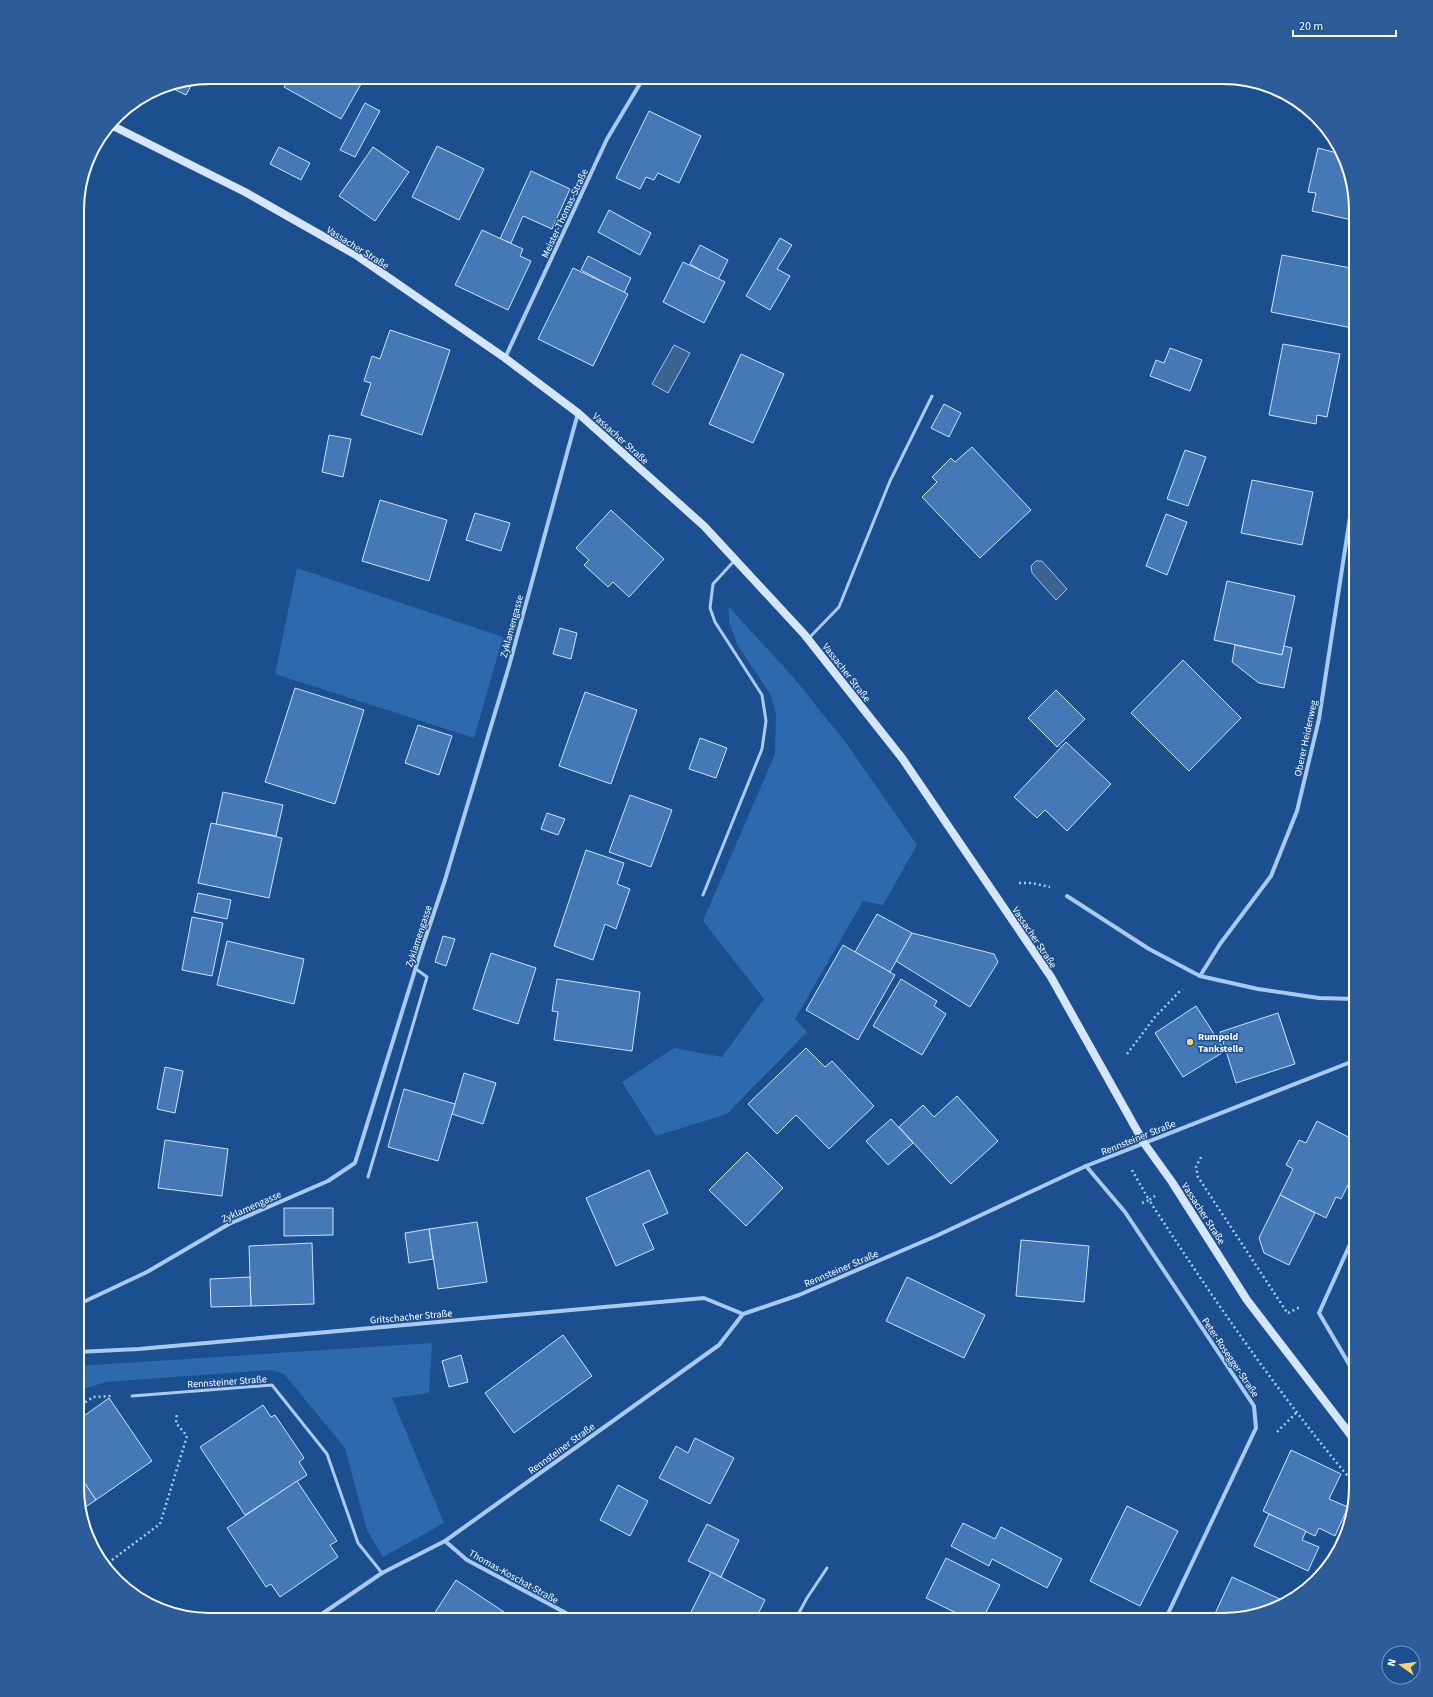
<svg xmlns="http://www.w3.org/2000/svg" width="1433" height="1697" font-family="'Source Sans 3',sans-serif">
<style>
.green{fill:#2e69ad}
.water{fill:#3c6290;stroke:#9cc4f0}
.building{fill:#4478b7;stroke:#cfe3fa}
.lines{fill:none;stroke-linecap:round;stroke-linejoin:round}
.path{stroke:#a9c9ee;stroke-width:2.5;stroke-dasharray:2 3;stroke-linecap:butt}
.service{stroke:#a9c9ee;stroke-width:3}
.minor{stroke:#a9c9ee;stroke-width:4}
.secondary{stroke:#d6e6fa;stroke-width:8}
.poi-dot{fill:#ffd166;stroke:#1b4f8f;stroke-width:1.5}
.labels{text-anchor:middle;stroke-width:3;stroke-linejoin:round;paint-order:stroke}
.street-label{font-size:10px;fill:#fff;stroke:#1b4f8f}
.poi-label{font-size:10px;font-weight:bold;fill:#fff;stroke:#1b4f8f;text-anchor:start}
.rim{fill:none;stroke:#fff;stroke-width:2}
</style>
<rect width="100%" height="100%" fill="#1b4f8f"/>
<g class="green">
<polygon points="297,568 503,637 474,738 275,674"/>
<polygon points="729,607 794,678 846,743 917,845 883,905 863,901 795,1019 807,1032 727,1114 656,1136 622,1082 674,1048 722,1057 764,999 703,921 775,754 776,714 770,694 738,646 729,622"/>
<polygon points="432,1343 429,1393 392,1398 444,1523 383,1557 367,1530 345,1448 284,1374 271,1370 106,1382 77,1391 77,1366"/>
</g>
<g class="water">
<polygon points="674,345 690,353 668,393 652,384"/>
<polygon points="1036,561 1042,561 1067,589 1056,600 1032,573 1031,566"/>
</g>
<g class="building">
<polygon points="290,77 365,77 341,119 284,87"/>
<polygon points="194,80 186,95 167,86"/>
<polygon points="365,103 380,111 355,157 340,150"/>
<polygon points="649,111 701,136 679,183 658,173 654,180 646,177 640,189 616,178"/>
<polygon points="437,146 484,169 459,220 412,197"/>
<polygon points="279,147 310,163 301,180 270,164"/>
<polygon points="373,147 409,172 375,221 339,196"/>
<polygon points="1318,148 1341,154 1349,168 1356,210 1356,221 1312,211 1316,193 1308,192"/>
<polygon points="531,171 570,189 552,229 523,216 511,243 500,239"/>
<polygon points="609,210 651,233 640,255 598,232"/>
<polygon points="482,230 523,249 520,256 531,261 508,310 455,285"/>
<polygon points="780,238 792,245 777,269 790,276 770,310 746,296"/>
<polygon points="700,245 728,260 718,280 690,264"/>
<polygon points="1282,255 1356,269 1356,311 1352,328 1271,312"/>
<polygon points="588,256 631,278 624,293 581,270"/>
<polygon points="683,262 725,282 704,323 663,302"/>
<polygon points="573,268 628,294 593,366 538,339"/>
<polygon points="390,330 450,350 422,435 361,415 371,383 364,381 372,356 380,359"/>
<polygon points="1283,344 1340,354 1327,417 1317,415 1316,424 1269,415"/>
<polygon points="1170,348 1202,360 1190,391 1150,376 1156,360 1164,363"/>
<polygon points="741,354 784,374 753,443 709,424"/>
<polygon points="944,404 961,413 949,437 931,428"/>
<polygon points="329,435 351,439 343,477 322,472"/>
<polygon points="972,447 1031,510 980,558 922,497 937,482 932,477 951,458 955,462"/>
<polygon points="1185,450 1206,457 1188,506 1167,499"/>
<polygon points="1252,480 1313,492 1302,545 1241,533"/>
<polygon points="380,500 447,520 429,581 362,561"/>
<polygon points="611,510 664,559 629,597 613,582 608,587 584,565 589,560 576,548"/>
<polygon points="475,513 510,523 501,551 466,540"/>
<polygon points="1166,514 1187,522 1167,575 1146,566"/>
<polygon points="1227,581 1295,596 1282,655 1214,640"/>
<polygon points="560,628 577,633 571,659 553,654"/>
<polygon points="1235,645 1282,655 1284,646 1292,648 1284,688 1259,683 1232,662"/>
<polygon points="1183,660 1241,718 1189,771 1131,713"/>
<polygon points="295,688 364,710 335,804 265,782"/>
<polygon points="1056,690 1085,719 1057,747 1028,718"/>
<polygon points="585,692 637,710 611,784 559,766"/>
<polygon points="418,725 452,736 439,775 405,763"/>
<polygon points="700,738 727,748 716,778 689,769"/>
<polygon points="1066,742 1111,784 1067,831 1045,810 1037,818 1014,797"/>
<polygon points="223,792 283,805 276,836 216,824"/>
<polygon points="630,795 672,810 651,867 609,852"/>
<polygon points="547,813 565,819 558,835 541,829"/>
<polygon points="211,823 282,838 269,898 198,883"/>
<polygon points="586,850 624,863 617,884 630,889 616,929 605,924 593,960 554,946"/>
<polygon points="198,893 231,900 227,919 194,912"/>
<polygon points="877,914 912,933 890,972 855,952"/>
<polygon points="192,917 223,923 212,976 182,970"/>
<polygon points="912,933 994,954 998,962 970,1007 896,961"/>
<polygon points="443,936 455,939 446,966 435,962"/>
<polygon points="227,941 304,959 294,1004 217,985"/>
<polygon points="843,945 895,975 858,1040 806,1010"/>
<polygon points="491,953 536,968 518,1024 473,1009"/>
<polygon points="557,979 640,992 632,1051 554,1040 558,1012 552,1011"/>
<polygon points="901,979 937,1001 934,1006 946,1014 922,1055 873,1026"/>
<polygon points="1196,1006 1225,1051 1183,1077 1155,1033"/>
<polygon points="1278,1013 1295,1064 1236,1083 1220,1032"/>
<polygon points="806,1048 825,1067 832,1061 874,1106 829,1149 796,1115 777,1134 748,1104"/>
<polygon points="165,1067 183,1071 175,1113 157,1109"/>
<polygon points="464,1073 496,1083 483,1124 452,1114"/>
<polygon points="404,1089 455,1104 438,1161 388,1147"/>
<polygon points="957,1096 998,1141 951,1184 899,1127 923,1105 934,1117"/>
<polygon points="891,1119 913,1143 888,1165 866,1141"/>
<polygon points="1317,1121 1356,1141 1356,1151 1351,1163 1356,1165 1356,1169 1341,1199 1336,1197 1326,1218 1280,1195 1293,1169 1286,1165 1299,1140 1306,1143"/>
<polygon points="165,1140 228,1149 222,1196 158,1188"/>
<polygon points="747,1152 783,1188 746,1226 709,1190"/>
<polygon points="649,1170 668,1213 643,1224 654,1249 616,1266 586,1198"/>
<polygon points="1280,1195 1315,1213 1289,1265 1264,1253 1259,1238"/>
<polygon points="284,1208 333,1208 333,1235 284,1236"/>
<polygon points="477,1222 487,1282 438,1289 429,1229"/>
<polygon points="429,1229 433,1259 409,1263 405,1233"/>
<polygon points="1021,1240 1089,1246 1084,1302 1016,1296"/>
<polygon points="312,1243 314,1304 251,1306 249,1246"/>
<polygon points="250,1277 251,1306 211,1307 210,1279"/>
<polygon points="907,1277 985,1315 964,1358 886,1321"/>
<polygon points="563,1335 592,1376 514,1433 485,1393"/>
<polygon points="461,1355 468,1382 449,1387 442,1361"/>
<polygon points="109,1398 152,1461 96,1500 77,1472 77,1421"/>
<polygon points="263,1405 271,1417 275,1415 304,1458 299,1462 307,1475 245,1515 200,1447"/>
<polygon points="695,1438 734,1458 710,1504 659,1478 676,1446 688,1453"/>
<polygon points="1291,1450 1341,1474 1329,1499 1348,1507 1335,1536 1319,1528 1315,1536 1263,1511"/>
<polygon points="77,1472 96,1500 81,1510 77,1487"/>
<polygon points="297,1481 337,1541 330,1545 338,1557 280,1597 271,1584 266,1587 227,1528"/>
<polygon points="618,1485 648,1501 630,1536 600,1520"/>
<polygon points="1127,1506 1178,1531 1140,1606 1090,1581"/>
<polygon points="1269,1514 1306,1531 1302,1540 1319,1547 1308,1571 1254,1546"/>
<polygon points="963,1523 995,1539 1001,1527 1062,1559 1047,1588 992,1559 989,1566 951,1546"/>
<polygon points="707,1524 739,1540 721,1577 688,1561"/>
<polygon points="946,1558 1000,1585 982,1620 970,1620 926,1598"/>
<polygon points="711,1572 765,1600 755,1620 687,1620"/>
<polygon points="1232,1577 1282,1600 1279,1606 1265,1613 1223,1620 1212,1620"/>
<polygon points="456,1580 507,1614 502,1620 430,1620"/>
</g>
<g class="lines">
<g class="path">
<polyline points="1019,883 1031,883 1050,887"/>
<polyline points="1127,1054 1155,1017 1182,989"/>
<polyline points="1201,1157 1196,1167 1198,1177 1288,1314"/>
<polyline points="1132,1170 1149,1200 1155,1196"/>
<path d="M1142 1203 1149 1200C1213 1299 1280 1396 1356 1486"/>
<polyline points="1288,1313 1300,1307"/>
<polyline points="77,1408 93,1397 113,1396"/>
<polyline points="1277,1432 1296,1413"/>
<polyline points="104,1566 160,1524 187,1436 176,1423 177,1413"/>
</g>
<g class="service">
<polyline points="809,638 839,607 890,481 932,396"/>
<polyline points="703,895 762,749 766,721 762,695 715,622 710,608 713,584 735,560"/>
<polyline points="368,1177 427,977 416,969"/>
<polyline points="132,1396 272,1385 327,1454 358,1543 382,1573"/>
<polyline points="795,1620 807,1598 827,1568"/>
</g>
<g class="minor">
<polyline points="505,358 607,139 644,77"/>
<polyline points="1356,478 1319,719 1297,811 1271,876 1220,944 1200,976 1258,989 1319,998 1356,999"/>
<polyline points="1067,896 1149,949 1200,976"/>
<polyline points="1086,1166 1125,1212 1254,1406 1256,1428 1165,1620"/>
<polyline points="1356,1231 1319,1313 1356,1376"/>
<polyline points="77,1305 147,1272 229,1224 328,1181 355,1163 421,951 445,880 509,666 578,413"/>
<polyline points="77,1352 139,1349 704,1298 743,1314"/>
<polyline points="445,1541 467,1560 579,1620"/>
<polyline points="313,1620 382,1573 445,1541 719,1345 743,1314 799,1295 936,1236 1086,1166 1356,1060"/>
</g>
<polyline class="secondary" points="111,125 245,192 356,255 505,358 578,413 704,526 804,634 902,758 1051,977 1144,1143 1172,1182 1247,1300 1356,1442"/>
</g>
<circle class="poi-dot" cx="1190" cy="1042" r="4"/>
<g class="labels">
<g class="street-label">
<text transform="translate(564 213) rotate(-65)" y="4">Meister-Thomas-Straße</text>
<text transform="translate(358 247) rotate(32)" y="4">Vassacher Straße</text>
<text transform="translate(621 438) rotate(42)" y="4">Vassacher Straße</text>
<text transform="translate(511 626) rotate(-75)" y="4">Zyklamengasse</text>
<text transform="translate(847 672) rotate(52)" y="4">Vassacher Straße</text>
<text transform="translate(1305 738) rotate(-78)" y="4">Oberer Heidenweg</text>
<text transform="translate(418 936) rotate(-72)" y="4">Zyklamengasse</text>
<text transform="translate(1035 937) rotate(56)" y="4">Vassacher Straße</text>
<text transform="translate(1138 1137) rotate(-22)" y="4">Rennsteiner Straße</text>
<text transform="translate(251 1206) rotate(-24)" y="4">Zyklamengasse</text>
<text transform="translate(1204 1213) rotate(57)" y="4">Vassacher Straße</text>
<text transform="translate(841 1268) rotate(-23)" y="4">Rennsteiner Straße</text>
<text transform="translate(411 1316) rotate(-5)" y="4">Gritschacher Straße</text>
<text transform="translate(1231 1357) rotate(56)" y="4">Peter-Rosegger-Straße</text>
<text transform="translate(227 1381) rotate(-4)" y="4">Rennsteiner Straße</text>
<text transform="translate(561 1448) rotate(-36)" y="4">Rennsteiner Straße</text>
<text transform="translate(514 1576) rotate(29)" y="4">Thomas-Koschat-Straße</text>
</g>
<g class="poi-label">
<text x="1198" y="1040">Rumpold<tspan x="1198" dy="12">Tankstelle</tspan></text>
</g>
</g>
<path d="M0 0H1433V1697H0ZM210 84H1223A126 126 0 0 1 1349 210V1487A126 126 0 0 1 1223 1613H210A126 126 0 0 1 84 1487V210A126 126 0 0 1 210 84Z" fill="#2d5d98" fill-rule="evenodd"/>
<path class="rim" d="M210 84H1223A126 126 0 0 1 1349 210V1487A126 126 0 0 1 1223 1613H210A126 126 0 0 1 84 1487V210A126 126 0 0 1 210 84Z"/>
<g transform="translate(1401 1665) rotate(284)"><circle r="19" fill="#1b4f8f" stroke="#7695bc"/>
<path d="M0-3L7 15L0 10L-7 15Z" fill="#ffd166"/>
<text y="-6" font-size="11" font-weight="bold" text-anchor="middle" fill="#ffffff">N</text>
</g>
<path d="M1293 30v6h103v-6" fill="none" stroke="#ffffff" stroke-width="2"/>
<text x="1299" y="30" font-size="12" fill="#ffffff" stroke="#1b4f8f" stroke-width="3" paint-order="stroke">20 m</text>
</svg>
